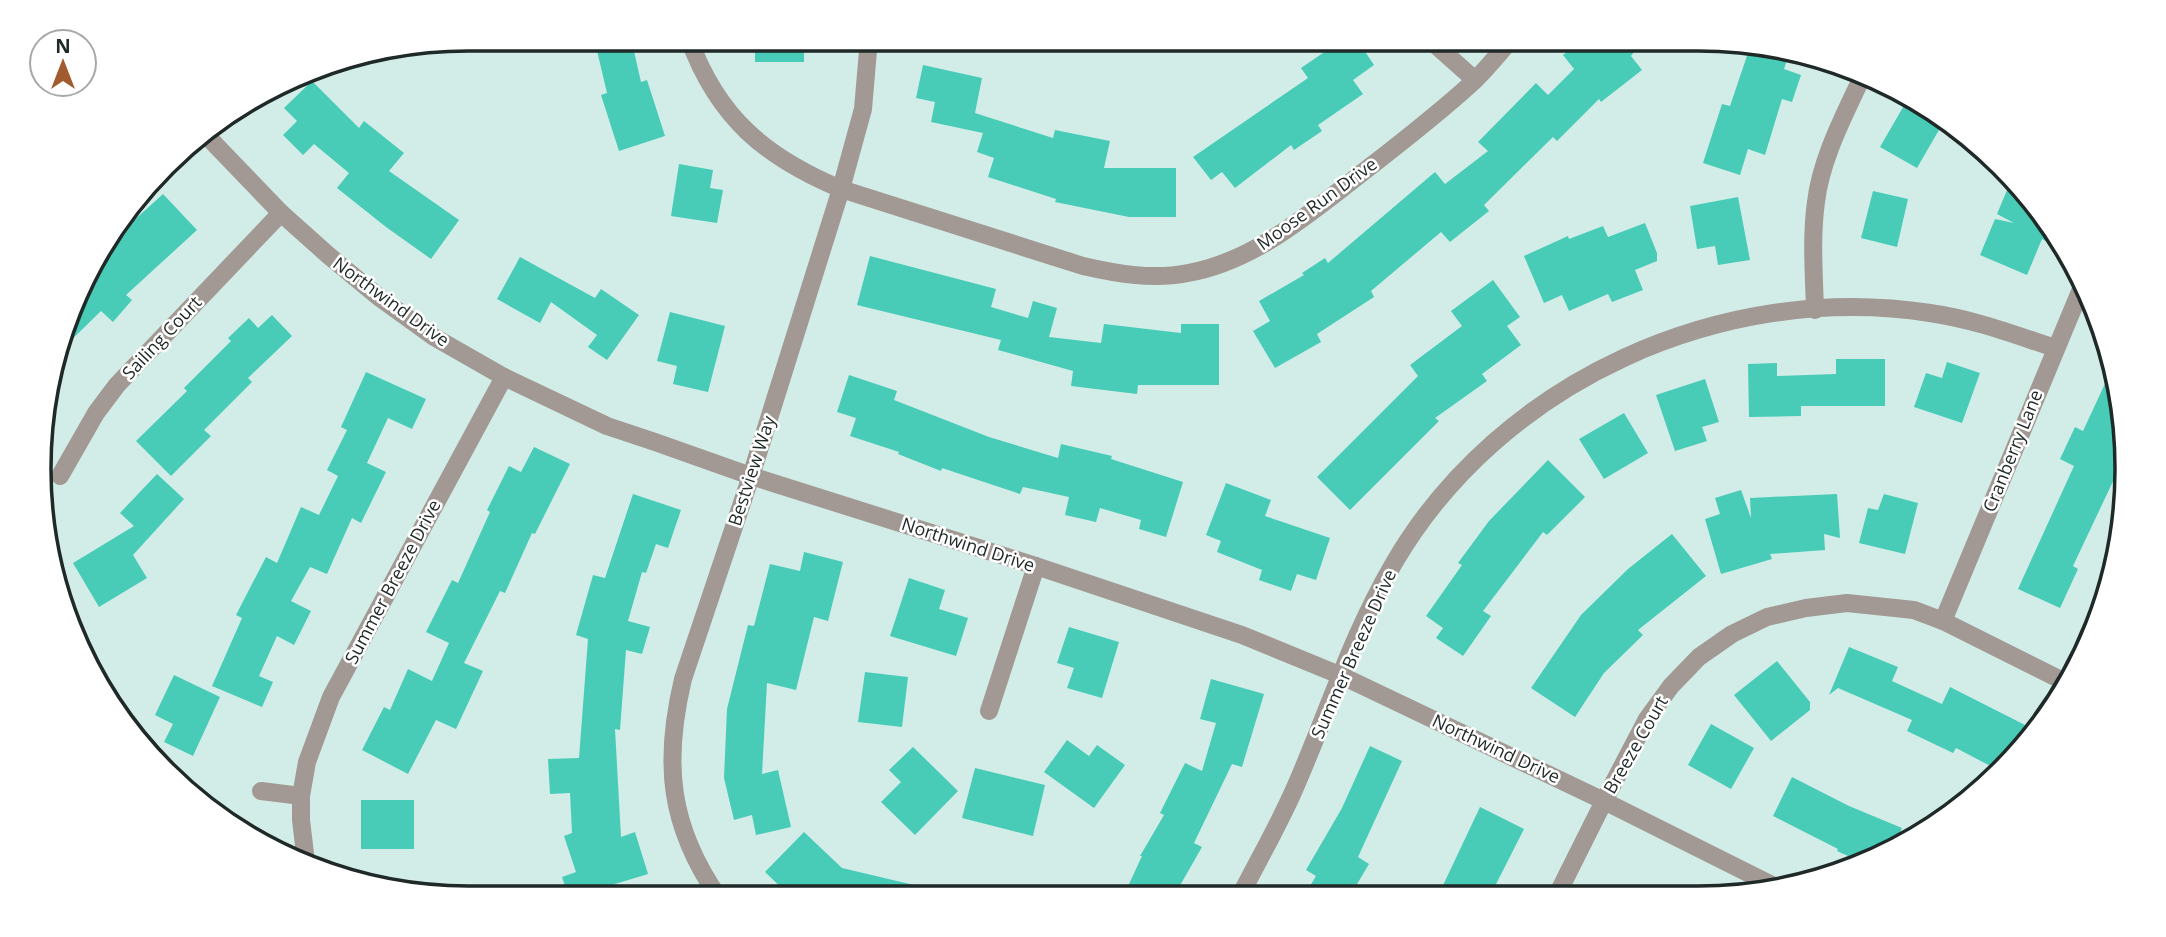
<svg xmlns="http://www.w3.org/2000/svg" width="2166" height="937" font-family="'Open Sans',sans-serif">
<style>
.building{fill:#48ccb8}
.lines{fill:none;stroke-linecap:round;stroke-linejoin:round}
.minor{stroke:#a29994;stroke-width:18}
.labels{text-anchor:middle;stroke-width:5;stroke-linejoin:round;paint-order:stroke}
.street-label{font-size:18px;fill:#1f2927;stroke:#fff}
.rim{fill:none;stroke:#1f2927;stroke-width:3.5}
</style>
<rect width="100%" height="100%" fill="#d2ede7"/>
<g class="building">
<polygon points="594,38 631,38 641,82 647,80 665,136 619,151 601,95 607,93"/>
<rect x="755" y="38" width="49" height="24"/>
<polygon points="1345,38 1356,38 1374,65 1353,80 1363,94 1318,125 1322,131 1294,150 1291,145 1235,188 1222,172 1211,180 1193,157 1308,78 1301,68"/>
<polygon points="1584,38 1644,38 1631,56 1642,70 1601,102 1599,99 1557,141 1553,137 1484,205 1489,211 1450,242 1441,232 1371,291 1374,297 1317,334 1321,342 1275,368 1253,331 1270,321 1259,301 1304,275 1302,273 1325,258 1328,263 1435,172 1445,184 1488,151 1478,142 1536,83 1548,95 1574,69 1563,55"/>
<polygon points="1750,47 1789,54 1784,69 1801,75 1792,102 1782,99 1765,155 1748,149 1740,175 1703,163 1722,104 1730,106"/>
<polygon points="923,65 982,78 975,113 1053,138 1055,130 1110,141 1104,168 1176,168 1176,217 1129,217 1055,202 1056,199 988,177 994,158 977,152 983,133 931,122 935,102 916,98"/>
<polygon points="312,81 359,128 364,121 404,153 389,171 459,220 431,259 386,227 337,188 349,173 314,144 303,155 283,135 297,121 284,108"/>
<polygon points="1906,102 1943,123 1917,168 1880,147"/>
<polygon points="679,164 713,170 710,188 723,190 717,223 671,216"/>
<polygon points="2010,183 2062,250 2042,239 2027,275 1980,255 1995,219 2014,223 1997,214"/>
<polygon points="1873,191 1908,199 1897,247 1861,238"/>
<polygon points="163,194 197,230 126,295 132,300 113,322 101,311 59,352 88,274 122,235 120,233"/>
<polygon points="1738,197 1750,260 1718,265 1715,246 1697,249 1690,206"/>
<polygon points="1645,223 1657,253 1657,261 1635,270 1643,290 1612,302 1608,294 1569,311 1562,295 1544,303 1524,256 1568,236 1569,239 1603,226 1608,237"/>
<polygon points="870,256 996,289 991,307 1028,318 1033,301 1057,308 1049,337 1101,343 1104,324 1181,333 1181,324 1219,324 1219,385 1138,385 1137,394 1071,386 1073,371 998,350 1001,340 857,305"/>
<polygon points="520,257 595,298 601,289 639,315 607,360 588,347 597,335 551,302 540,323 497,299"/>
<polygon points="1493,280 1520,317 1507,326 1521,345 1482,374 1487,381 1435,418 1439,421 1350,510 1317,477 1418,376 1410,365 1462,326 1451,311"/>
<polygon points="670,312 725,326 708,392 673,384 677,366 657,361"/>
<polygon points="272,315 292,336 248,378 252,382 204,430 211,436 171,476 136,441 187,391 184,388 231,341 228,338 249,318 258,328"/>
<polygon points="1836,359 1885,359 1885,406 1801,406 1801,416 1749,417 1748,364 1777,363 1777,376 1836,374"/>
<polygon points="1947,362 1980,373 1962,423 1914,407 1926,373 1942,378"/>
<polygon points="366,372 426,399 412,429 388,418 367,463 386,472 361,523 352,518 327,574 310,567 291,601 311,611 294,645 277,636 259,676 273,682 262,707 212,686 242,618 236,615 266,557 277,563 301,507 319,515 338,476 327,470 347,430 341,427"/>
<polygon points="849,375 897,391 894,400 989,437 1058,458 1061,444 1112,456 1111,459 1183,482 1166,537 1139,529 1141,520 1100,508 1096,522 1065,515 1069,497 1023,487 1020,494 942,468 941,471 898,454 899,452 850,436 856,418 837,412"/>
<polygon points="2109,375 2127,441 2122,478 2116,475 2073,566 2078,569 2060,608 2018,589 2074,466 2060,459 2075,427 2083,431"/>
<polygon points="1705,379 1719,422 1702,427 1707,441 1675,451 1656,395"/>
<polygon points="1624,413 1648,453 1604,479 1579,439"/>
<polygon points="534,447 570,464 535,534 532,533 505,593 500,591 464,663 483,671 456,729 436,720 408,774 362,750 384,707 390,710 408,669 432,681 449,643 426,632 452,580 458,583 490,512 487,510 509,466 521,472"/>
<polygon points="1548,460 1585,497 1547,535 1543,532 1483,611 1491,616 1463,656 1436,638 1443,628 1426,616 1462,565 1458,563 1489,521"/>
<polygon points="157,474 184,499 133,555 147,578 99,607 73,563 134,526 120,513"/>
<polygon points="1226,483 1271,500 1265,516 1330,538 1316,580 1297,574 1291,591 1259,580 1262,570 1217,552 1221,541 1206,535"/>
<polygon points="1741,490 1751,518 1750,498 1837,494 1840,538 1824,534 1825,550 1770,554 1772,559 1721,574 1705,519 1720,514 1715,498"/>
<polygon points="633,494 681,510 668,548 656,544 646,573 642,572 628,621 650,627 642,654 626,650 620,730 615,729 621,837 635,832 648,874 569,898 562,877 576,872 564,836 572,833 570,793 550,794 548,759 579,758 588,639 576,635 593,575 605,578"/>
<polygon points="1884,494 1918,503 1905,554 1859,543 1868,508 1878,510"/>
<polygon points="1672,534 1706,576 1638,630 1643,635 1604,673 1575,717 1531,688 1581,615 1628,569"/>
<polygon points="804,552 843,562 828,621 814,617 796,690 767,683 762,774 778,770 791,827 756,835 752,815 734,820 724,778 727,709 748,625 754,626 770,564 800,571"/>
<polygon points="909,578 945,590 939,609 968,618 956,656 890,636"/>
<polygon points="1069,627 1119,642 1102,698 1067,688 1074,668 1057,663"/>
<polygon points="1849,647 1898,667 1892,681 1942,704 1950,687 2035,730 2000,771 1956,748 1953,753 1907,731 1912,720 1838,688 1829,695"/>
<polygon points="1777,661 1810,702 1810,710 1771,741 1734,695"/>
<polygon points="865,672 908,677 902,727 858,722"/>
<polygon points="174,675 220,697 193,756 164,742 173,724 155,715"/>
<polygon points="1211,679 1264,694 1242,767 1232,764 1194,843 1202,847 1174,896 1123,897 1142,856 1140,856 1164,815 1160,813 1185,763 1202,771 1216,723 1200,719"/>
<polygon points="1711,724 1754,748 1731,789 1688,765"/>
<polygon points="1067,740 1089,756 1097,745 1125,765 1094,808 1044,772"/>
<polygon points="1370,746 1402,761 1358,857 1369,864 1350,896 1304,896 1316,876 1306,870 1342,808"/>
<polygon points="913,747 958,791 915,835 881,802 901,782 889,770"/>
<polygon points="975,768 1045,785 1033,836 962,818"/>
<polygon points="1792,777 1849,806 1902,828 1894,846 1866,864 1837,851 1838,849 1773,816"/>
<rect x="361" y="800" width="53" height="49"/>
<polygon points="1480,807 1524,829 1490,896 1438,896"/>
<polygon points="804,832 842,868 931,889 930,897 818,897 808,888 799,898 792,898 765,872"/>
</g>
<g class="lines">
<g class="minor">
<path d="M689 39C718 118 765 157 841 189L1083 266C1118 274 1153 280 1188 273 1251 262 1304 218 1353 180 1394 148 1435 117 1473 82 1487 69 1499 53 1512 39"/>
<polyline points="1429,39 1475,80"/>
<polyline points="205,134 281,213 328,255 380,298 434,337 504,377 607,426 655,442 751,476 1036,566 1242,635 1342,676 1604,801 1778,888"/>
<path d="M1815 310C1814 274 1811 238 1816 202 1821 159 1844 116 1862 77"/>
<polyline points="60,476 96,413 117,385 281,213"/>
<polyline points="1943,621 2084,282"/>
<polyline points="989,711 1036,566"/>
<polyline points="261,791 301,796"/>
<polyline points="306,862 301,820 301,796 307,762 331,697 504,377"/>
<polyline points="1557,895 1604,801 1647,719 1671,686 1699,657 1732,634 1767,617 1806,608 1847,603 1914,610 1943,621 2067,683"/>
<path d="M1240 896C1258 861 1278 826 1294 790 1327 715 1352 634 1394 563 1500 381 1723 281 1930 313 1973 319 2015 335 2055 348"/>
<path d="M719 898C669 826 663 763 683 679L751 476 841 189 863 109 869 39"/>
</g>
</g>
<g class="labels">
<g class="street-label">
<text transform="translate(1317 204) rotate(-36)" y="6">Moose Run Drive</text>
<text transform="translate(391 302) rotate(36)" y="6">Northwind Drive</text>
<text transform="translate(162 338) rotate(-47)" y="6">Sailing Court</text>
<text transform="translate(2013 451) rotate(-68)" y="6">Cranberry Lane</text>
<text transform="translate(752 471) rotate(-72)" y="6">Bestview Way</text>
<text transform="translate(968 545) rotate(18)" y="6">Northwind Drive</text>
<text transform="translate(393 582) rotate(-62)" y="6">Summer Breeze Drive</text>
<text transform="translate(1354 654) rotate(-66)" y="6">Summer Breeze Drive</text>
<text transform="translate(1636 745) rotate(-60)" y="6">Breeze Court</text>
<text transform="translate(1496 749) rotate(25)" y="6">Northwind Drive</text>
</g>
</g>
<path d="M0 0H2166V937H0ZM468 51H1698A417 417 0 0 1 2115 468V469A417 417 0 0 1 1698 886H468A417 417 0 0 1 51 469V468A417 417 0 0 1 468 51Z" fill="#fff" fill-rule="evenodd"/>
<path class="rim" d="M468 51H1698A417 417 0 0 1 2115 468V469A417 417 0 0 1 1698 886H468A417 417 0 0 1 51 469V468A417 417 0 0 1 468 51Z"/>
<g transform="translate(63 63)"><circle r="33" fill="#ffffff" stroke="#a5a9a9" stroke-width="2"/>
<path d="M0-5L12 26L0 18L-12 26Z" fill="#a15b2f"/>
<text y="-10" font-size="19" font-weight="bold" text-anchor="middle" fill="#1f2927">N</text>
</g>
</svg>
